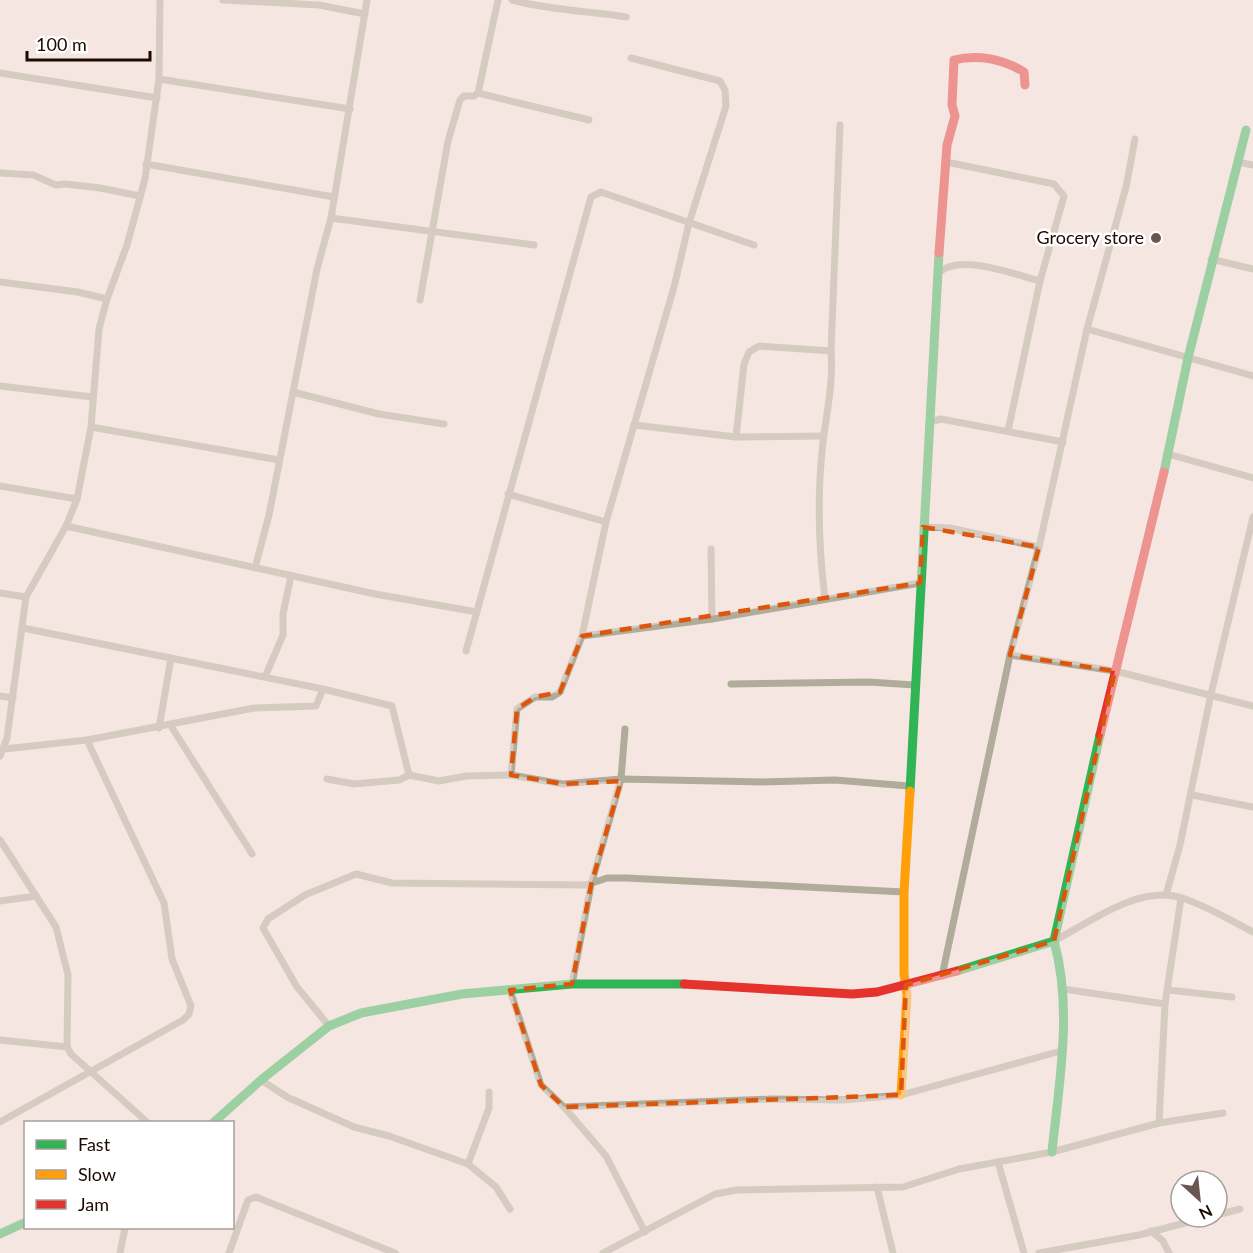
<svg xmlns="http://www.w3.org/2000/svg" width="1253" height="1253" font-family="Lato,sans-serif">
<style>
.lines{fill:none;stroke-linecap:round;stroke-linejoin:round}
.street{stroke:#afac9a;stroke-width:7}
.fast{stroke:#30b455;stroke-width:9}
.slow{stroke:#ff9f0a;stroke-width:9}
.jam{stroke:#e5322d;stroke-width:9}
.marked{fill:none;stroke:#de550c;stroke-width:4.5;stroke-dasharray:12 8;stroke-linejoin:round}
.poi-dot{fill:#695651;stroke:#fff;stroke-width:2}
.labels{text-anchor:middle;stroke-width:5;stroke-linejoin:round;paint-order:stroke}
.poi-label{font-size:18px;fill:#1e0903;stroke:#fff;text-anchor:end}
</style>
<rect width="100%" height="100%" fill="#f5e6e1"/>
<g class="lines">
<g class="street">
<polyline points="223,0 319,5 365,14"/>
<path d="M512 0C549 10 589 11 626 17"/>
<polyline points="0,73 157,98"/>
<polyline points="159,79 350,109"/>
<polyline points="478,93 589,120"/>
<polyline points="946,162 1054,184 1064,196 1040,281 1008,431"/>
<polyline points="1238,162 1253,165"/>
<polyline points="146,164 334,197"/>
<polyline points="0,173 33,175 56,185 66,184 100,188 140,196"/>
<polyline points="331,218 534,245"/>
<polyline points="1211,259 1253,269"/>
<path d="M938 273C961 253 1012 274 1040 281"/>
<polyline points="0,282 78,292 107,299"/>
<polyline points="420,300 448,141 460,100 464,96 474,96 478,93 498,0"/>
<polyline points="1087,329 1253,376"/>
<polyline points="0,386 92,397"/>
<polyline points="293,392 379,414 444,424"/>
<polyline points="930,422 941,419 1063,442"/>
<polyline points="634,425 736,437 823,436"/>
<polyline points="91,427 279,460"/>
<polyline points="736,437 744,364 749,352 759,346 831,351"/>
<polyline points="1168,454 1253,478"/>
<polyline points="0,486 77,499"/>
<polyline points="508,494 606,522"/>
<polyline points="66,526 375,594 477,612"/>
<polyline points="923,527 950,528 1039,547"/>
<polyline points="711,549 712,619"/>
<polyline points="255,568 269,515 317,269 331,218 367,0"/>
<polyline points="0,593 26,597"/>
<path d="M825 599C819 550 817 501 822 452 825 418 834 385 831 351L840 125"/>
<polyline points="23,628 323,689 392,706 409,775"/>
<polyline points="582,636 712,619 920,583"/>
<polyline points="466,651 591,197 601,192 754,245"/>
<polyline points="1010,655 1115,671 1253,706"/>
<polyline points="265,677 283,635 283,614 291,576"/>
<polyline points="731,684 869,682 914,685"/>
<polyline points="0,696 13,698"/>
<polyline points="171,726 252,854"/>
<polyline points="159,728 171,658"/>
<polyline points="4,749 87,740 254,708 316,706 323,689"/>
<polyline points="0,756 7,738 26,597 66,526 77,499 91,427 99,329 107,299 127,245 145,179 159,79 160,0"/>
<polyline points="511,775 517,709 535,697 552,697 560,692 582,636 606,522 674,287 689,223 726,106 725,90 720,81 631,58"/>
<polyline points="327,779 354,784 399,780 409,775 439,781 466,776 511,775 563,784 621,779 762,782 835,780 909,786"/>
<polyline points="1192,795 1253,807"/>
<polyline points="0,840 56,927 68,975 67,1047 71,1054 147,1122"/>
<polyline points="1166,895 1180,845 1211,694 1253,517"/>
<polyline points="0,901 36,896"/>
<path d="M1054 941C1090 922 1140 884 1182 898 1207 906 1230 920 1253 932"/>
<polyline points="942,976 1010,655 1039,547 1087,329 1126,187 1135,139"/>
<polyline points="572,984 591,885 621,779 625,729"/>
<polyline points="1063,989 1165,1004"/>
<polyline points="510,990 541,1085 564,1107 606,1156 645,1232"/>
<polyline points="1168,990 1232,997"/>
<polyline points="329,1026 297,987 263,928 268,919 305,895 356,874 392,883 586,885 607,878 627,878 904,892"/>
<polyline points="0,1040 67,1047"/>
<polyline points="261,1080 287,1097 354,1127 389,1136 468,1164 496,1187 510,1209"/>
<polyline points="564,1107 772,1099 843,1100 901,1095 1061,1051"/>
<polyline points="0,1122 183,1020 189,1014 191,1006 172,959 164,903 87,740"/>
<polyline points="1159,1123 1165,1004 1181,898"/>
<polyline points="998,1162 1024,1253"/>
<polyline points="468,1164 489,1108 489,1092"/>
<polyline points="877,1187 893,1253"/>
<polyline points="1217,1215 1240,1209"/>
<polyline points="1151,1231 1163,1241 1169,1253"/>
<polyline points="120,1253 125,1228"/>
<polyline points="229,1253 248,1200 256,1197 395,1253"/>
<polyline points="603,1253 715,1194 737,1190 903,1187 959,1169 1052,1152 1159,1123 1223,1113"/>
<polyline points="1039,1253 1139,1235 1208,1217"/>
</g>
<g class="fast">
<polyline points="1164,472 1188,358 1246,130"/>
<polyline points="910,791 939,253"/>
<polyline points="957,971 1054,941"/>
<polyline points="214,1122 261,1080 329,1026 361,1013 462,994 572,984 684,984"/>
<path d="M1052 1152C1059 1083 1073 1009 1054 941L1100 735"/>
<polyline points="0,1234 26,1222"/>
</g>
<polyline class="slow" points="901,1095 907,995 904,974 904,892 910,791"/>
<g class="jam">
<path d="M939 253 947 145 955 116 952 105 954 60C978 54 1003 59 1024 72L1025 85"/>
<polyline points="1100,735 1164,472"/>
<polyline points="684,984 852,994 877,992 957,971"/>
</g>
</g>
<path d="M0 0H1253V1253H0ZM923 527 1039 547 1010 655 1115 671 1054 941 906 985 901 1095 564 1107 541 1085 510 990 572 984 591 885 621 781 563 784 511 775 517 709 535 697 560 692 582 636 920 583Z" fill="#f5e6e1" fill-opacity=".55" fill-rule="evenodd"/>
<path class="marked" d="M923 527 1039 547 1010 655 1115 671 1054 941 906 985 901 1095 564 1107 541 1085 510 990 572 984 591 885 621 781 563 784 511 775 517 709 535 697 560 692 582 636 920 583Z"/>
<circle class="poi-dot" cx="1156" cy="238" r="6"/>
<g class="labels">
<g class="poi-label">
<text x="1144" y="244">Grocery store</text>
</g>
</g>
<rect x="24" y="1121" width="210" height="108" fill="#ffffff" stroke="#a59d9a" stroke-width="1.5"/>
<rect x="36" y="1140" width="30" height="9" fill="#30b455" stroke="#a59d9a" stroke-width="1.5"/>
<text x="78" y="1151" font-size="18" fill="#1e0903">Fast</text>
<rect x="36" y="1170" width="30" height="9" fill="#ff9f0a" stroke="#a59d9a" stroke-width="1.5"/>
<text x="78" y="1181" font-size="18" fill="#1e0903">Slow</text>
<rect x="36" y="1200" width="30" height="9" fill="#e5322d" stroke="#a59d9a" stroke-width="1.5"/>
<text x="78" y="1211" font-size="18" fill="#1e0903">Jam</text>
<g transform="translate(1199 1199) rotate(153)"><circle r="28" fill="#ffffff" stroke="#a59d9a" stroke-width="1.5"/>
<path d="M0-4.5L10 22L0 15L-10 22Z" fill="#695651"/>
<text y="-9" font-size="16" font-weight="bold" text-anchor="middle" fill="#1e0903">N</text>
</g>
<path d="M27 51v9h123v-9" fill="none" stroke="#1e0903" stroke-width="3"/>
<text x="36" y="51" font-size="18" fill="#1e0903" stroke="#ffffff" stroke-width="4.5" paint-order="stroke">100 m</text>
</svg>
